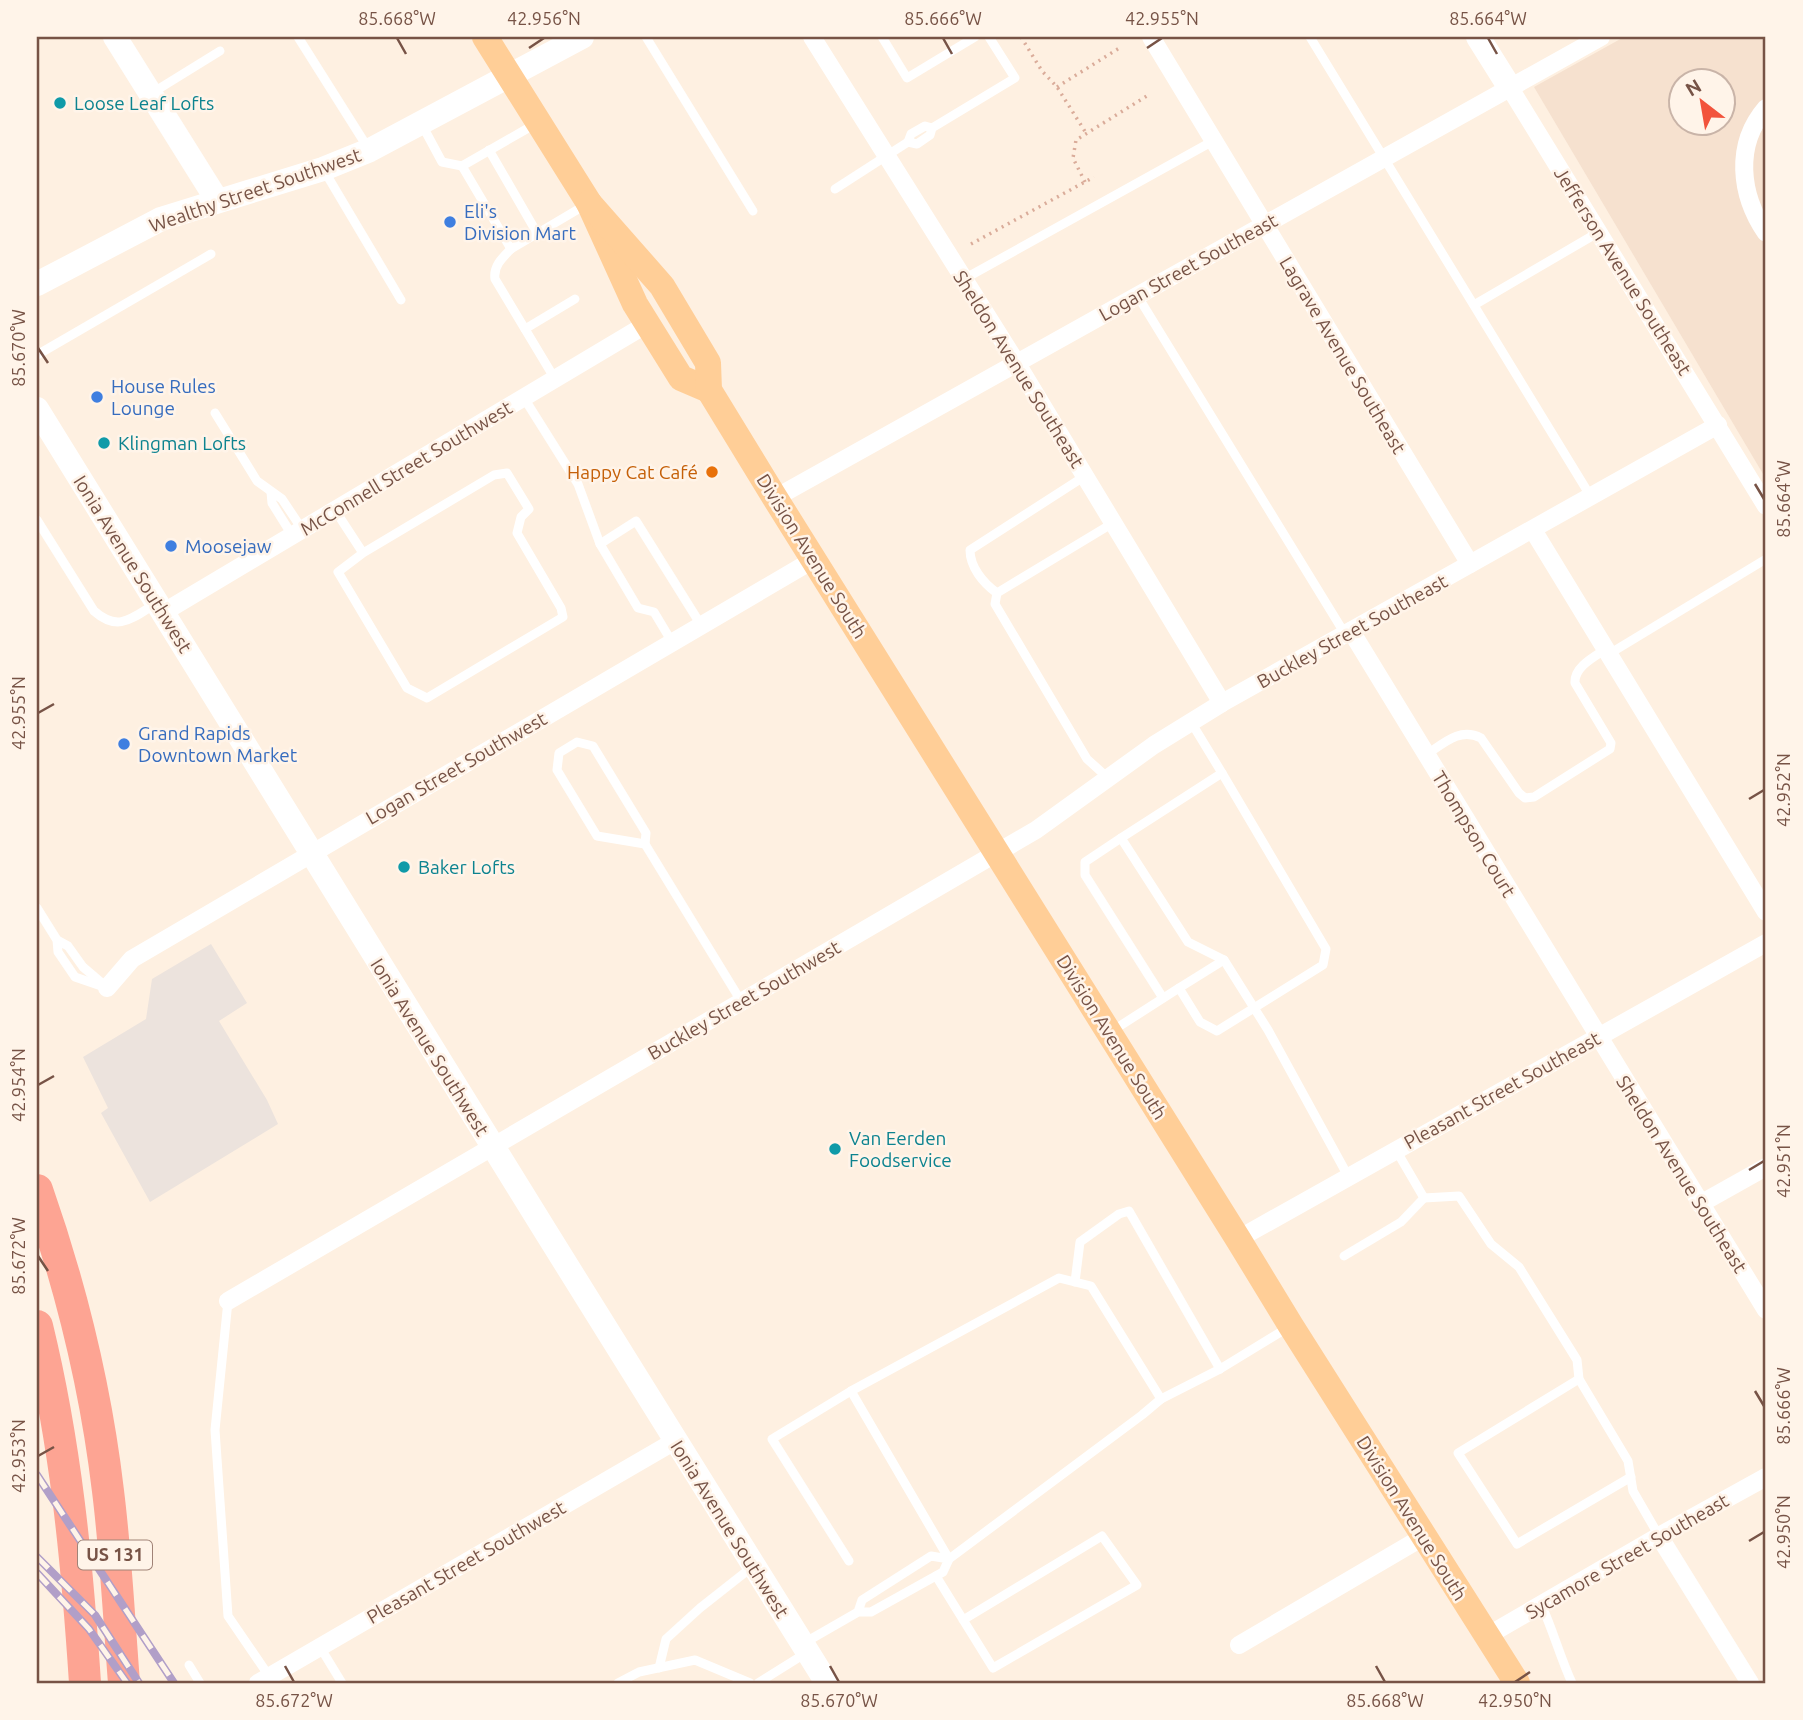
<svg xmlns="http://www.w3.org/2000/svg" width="1803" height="1720" font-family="Ubuntu,sans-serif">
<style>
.residential{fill:#f6e1cf;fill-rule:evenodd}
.industrial{fill:#ece3dd}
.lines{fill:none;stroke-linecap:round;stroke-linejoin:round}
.path{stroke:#daac9a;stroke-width:3.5;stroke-dasharray:2 5;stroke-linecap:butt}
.lane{stroke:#fff;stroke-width:9}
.street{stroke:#fff;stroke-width:18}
.secondary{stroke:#fff;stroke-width:24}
.primary{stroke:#ffce97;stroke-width:26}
.highway{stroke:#fda493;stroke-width:32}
.rail-casing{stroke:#b19fc8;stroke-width:8}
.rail{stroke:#fff4e9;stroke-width:5;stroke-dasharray:16;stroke-linecap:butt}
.ticks{fill:none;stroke:#775346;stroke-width:2.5}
.culture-dot{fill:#0f9aa8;stroke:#fff4e9;stroke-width:2.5}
.shop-dot{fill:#3f7fe0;stroke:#fff4e9;stroke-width:2.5}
.food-dot{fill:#e8710a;stroke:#fff4e9;stroke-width:2.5}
.labels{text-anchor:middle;stroke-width:5;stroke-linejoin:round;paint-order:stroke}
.shield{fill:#fff4e9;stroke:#a08377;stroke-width:2}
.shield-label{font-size:18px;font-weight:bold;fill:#775346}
.culture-label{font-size:19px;fill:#0d838f;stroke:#fff4e9;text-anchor:start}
.street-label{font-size:19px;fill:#775346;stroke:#fff4e9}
.shop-label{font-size:19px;fill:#366cbe;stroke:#fff4e9;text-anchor:start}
.food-label{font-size:19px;fill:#c56008;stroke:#fff4e9;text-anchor:end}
.neatline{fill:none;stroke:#775346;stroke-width:2.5}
.ticks-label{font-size:18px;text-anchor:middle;fill:#775346}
</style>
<rect width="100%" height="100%" fill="#fef0e1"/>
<path class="residential" d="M1624 37H1766V479L1534 87ZM1680 80H1722V122H1680Z"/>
<polygon class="industrial" points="211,944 247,1003 219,1021 267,1100 278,1124 150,1202 101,1113 108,1108 83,1057 146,1019 152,979"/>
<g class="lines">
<g class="path">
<polyline points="1021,37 1042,71 1057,87 1086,133"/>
<polyline points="1057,87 1121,47"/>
<polyline points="1085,182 1073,158 1076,140 1150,94"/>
<polyline points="971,244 1094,177"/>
</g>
<g class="lane">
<polyline points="298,37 368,148"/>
<polyline points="646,37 753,211"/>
<polyline points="882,37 907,78 975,37"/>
<polyline points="1310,37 1591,497"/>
<polyline points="152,93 220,51"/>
<polyline points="421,123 442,162 462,166 537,123"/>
<polygon points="925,126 932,128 930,135 917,144 908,142 911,134"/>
<polyline points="932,128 1015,78 989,37"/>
<polyline points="489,150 537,233"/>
<polyline points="462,166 511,249 587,204"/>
<polyline points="325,172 401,300"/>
<polyline points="835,189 908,142"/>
<path d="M511 249C503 257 493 266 495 279L555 379"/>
<polyline points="964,279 1213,141"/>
<polyline points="1137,295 1345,634"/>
<polyline points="1474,305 1599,232"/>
<polyline points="525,329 575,299"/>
<polyline points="37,355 211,254"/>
<polyline points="524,398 578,484 600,544 638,608 654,612 672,642"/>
<polyline points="215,413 257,481 282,499 302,529"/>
<polyline points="271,492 272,503 292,535"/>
<polyline points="335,510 363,553 338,572 407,688 427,698 563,617 561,608 517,533 521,517 529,509 507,473 494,475 363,553"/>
<path d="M37 520 94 611C118 632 131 619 155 604"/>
<polyline points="600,544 636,521 701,625"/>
<path d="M997 593C983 583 970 567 970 550L1085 476"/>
<polyline points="1609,654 1766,559"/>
<polyline points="1191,722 1222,773 1121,838 1188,942 1224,960 1268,1030 1348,1176"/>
<polygon points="577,742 593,746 646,833 645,844 597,836 557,770 559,753"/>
<path d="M1426 755C1444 743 1460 727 1481 738L1519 793 1525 798 1534 797 1610 749 1611 743 1575 683C1574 667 1594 657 1606 649"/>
<polyline points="1108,778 1087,759 995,604 997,593 1113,523"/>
<polyline points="1121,838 1085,862 1085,875 1163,998"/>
<polyline points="645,844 741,1001"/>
<polyline points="37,908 57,940 58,952 75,977 107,988"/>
<polyline points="57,940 68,946 83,967 103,984"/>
<polyline points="1179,988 1224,960"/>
<polyline points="1112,1031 1179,988 1200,1022 1217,1031 1323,965 1326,949 1222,773"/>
<polyline points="1396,1150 1424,1198 1459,1196 1491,1244 1519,1267 1577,1360 1579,1379 1628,1461 1633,1491 1659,1536"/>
<polyline points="1344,1256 1401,1222 1424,1198"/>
<polygon points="1059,1278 1091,1286 1161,1399 1142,1415 949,1559 851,1391"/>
<polyline points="1075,1282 1080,1242 1119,1214 1129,1211 1220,1369"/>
<polyline points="228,1301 215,1430 228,1616 269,1676"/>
<polyline points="1579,1379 1458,1453 1517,1544 1631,1477"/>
<polyline points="1161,1399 1220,1369 1289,1327"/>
<polyline points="849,1561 772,1439 851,1391"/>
<polyline points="936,1576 993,1668 1137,1585 1102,1536 963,1620"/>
<path d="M1541 1604C1553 1630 1560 1657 1572 1683"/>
<polyline points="804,1643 858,1612 871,1612 943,1572 949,1559 931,1556 862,1600 858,1612"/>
<polyline points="320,1647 342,1683"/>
<polyline points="189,1665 200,1683"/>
<polyline points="659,1668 666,1639 700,1608 752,1567"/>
<polyline points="618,1683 639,1672 695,1660 750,1683"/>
<polyline points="758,1683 806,1653"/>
</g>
<g class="street">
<polyline points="812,37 1016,362 1222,703"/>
<polyline points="1151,37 1470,564"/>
<polyline points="1510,88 1766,506"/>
<path d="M1766 108C1734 145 1740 195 1766 233"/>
<polyline points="775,498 1601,37"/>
<polyline points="1533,530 1766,912"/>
<polyline points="164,612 647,324"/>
<polyline points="1351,631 1766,1310"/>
<polyline points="107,988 132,959 813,560"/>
<polyline points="1700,1204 1766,1167"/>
<polyline points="1238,1239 1766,943"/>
<polyline points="228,1301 1036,830 1154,745 1222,703 1718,425"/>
<polyline points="1659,1536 1750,1683"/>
<polyline points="1487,1636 1659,1536 1766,1477"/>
<polyline points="1239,1645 1423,1537"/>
<polyline points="258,1683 675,1441"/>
</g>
<g class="secondary">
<polyline points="115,37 217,200"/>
<polyline points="1478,37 1510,88"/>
<polyline points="37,284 161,219 323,169 370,150 582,37"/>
<path d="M37 409C301 833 561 1260 827 1683"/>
</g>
<g class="primary">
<polyline points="485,37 589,203 635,304 681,378 709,390"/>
<polyline points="589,203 662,286 708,363 709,390 775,498 1238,1239 1291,1326 1517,1683"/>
</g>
<g class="highway">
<path d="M37 1190C71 1287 96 1389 108 1491 116 1555 119 1619 124 1683"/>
<path d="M37 1326C66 1445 77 1561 85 1683"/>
</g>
<defs>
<g id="rail">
<polyline points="37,1475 174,1683"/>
<polyline points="37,1557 95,1615 139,1683"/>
<polyline points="37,1573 89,1629 127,1683"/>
</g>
</defs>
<use href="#rail" class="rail-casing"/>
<use href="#rail" class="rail"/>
</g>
<path class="ticks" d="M397 38 406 54M943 38 952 54M1488 38 1497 54M529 48 544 38M1147 48 1162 38M38 348 48 363M1755 484 1764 499M38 713 54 704M1749 799 1764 790M38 1085 54 1076M1749 1170 1764 1161M38 1256 48 1271M1755 1391 1764 1406M38 1456 54 1447M1749 1541 1764 1532M285 1666 294 1682M830 1666 839 1682M1376 1666 1385 1682M1515 1682 1530 1672"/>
<g class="culture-dot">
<circle cx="60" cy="103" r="7"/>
<circle cx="104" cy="443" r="7"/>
<circle cx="404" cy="867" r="7"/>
<circle cx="835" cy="1149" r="7"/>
</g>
<g class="shop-dot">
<circle cx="450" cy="222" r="7"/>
<circle cx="97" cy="397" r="7"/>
<circle cx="171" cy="546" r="7"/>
<circle cx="124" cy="744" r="7"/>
</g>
<circle class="food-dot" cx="712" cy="472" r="7"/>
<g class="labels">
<rect class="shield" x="78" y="1540.5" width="74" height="29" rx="5"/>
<g class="shield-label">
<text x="115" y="1561">US 131</text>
</g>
<g class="culture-label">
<text x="74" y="110">Loose Leaf Lofts</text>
<text x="118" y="450">Klingman Lofts</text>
<text x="418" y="874">Baker Lofts</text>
<text x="849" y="1145">Van Eerden<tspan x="849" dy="22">Foodservice</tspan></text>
</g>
<g class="street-label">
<text transform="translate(255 190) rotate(-19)" y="7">Wealthy Street Southwest</text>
<text transform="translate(1188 267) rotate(-29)" y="7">Logan Street Southeast</text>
<text transform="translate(1623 271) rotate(58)" y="7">Jefferson Avenue Southeast</text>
<text transform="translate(1343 355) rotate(59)" y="7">Lagrave Avenue Southeast</text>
<text transform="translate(1019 369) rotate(58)" y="7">Sheldon Avenue Southeast</text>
<text transform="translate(406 468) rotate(-31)" y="7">McConnell Street Southwest</text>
<text transform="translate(812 556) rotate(58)" y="7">Division Avenue South</text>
<text transform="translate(133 564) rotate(58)" y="7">Ionia Avenue Southwest</text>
<text transform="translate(1352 631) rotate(-29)" y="7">Buckley Street Southeast</text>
<text transform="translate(456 768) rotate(-30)" y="7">Logan Street Southwest</text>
<text transform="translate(1474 834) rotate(59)" y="7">Thompson Court</text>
<text transform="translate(744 1000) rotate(-30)" y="7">Buckley Street Southwest</text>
<text transform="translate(1112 1037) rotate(58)" y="7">Division Avenue South</text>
<text transform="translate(430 1047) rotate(58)" y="7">Ionia Avenue Southwest</text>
<text transform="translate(1502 1090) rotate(-29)" y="7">Pleasant Street Southeast</text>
<text transform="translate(1682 1174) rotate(58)" y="7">Sheldon Avenue Southeast</text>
<text transform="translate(1412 1518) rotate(58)" y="7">Division Avenue South</text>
<text transform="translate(730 1529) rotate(58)" y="7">Ionia Avenue Southwest</text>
<text transform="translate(1627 1556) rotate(-30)" y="7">Sycamore Street Southeast</text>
<text transform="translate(466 1562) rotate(-30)" y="7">Pleasant Street Southwest</text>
</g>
<g class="shop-label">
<text x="464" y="218">Eli's<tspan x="464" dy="22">Division Mart</tspan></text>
<text x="111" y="393">House Rules<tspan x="111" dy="22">Lounge</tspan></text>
<text x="185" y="553">Moosejaw</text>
<text x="138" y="740">Grand Rapids<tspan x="138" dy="22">Downtown Market</tspan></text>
</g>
<g class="food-label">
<text x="698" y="479">Happy Cat Café</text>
</g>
</g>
<rect width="1803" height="1720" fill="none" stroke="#fff4e9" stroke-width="77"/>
<g transform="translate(1702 102) rotate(329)"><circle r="33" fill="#fff4e9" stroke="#c9b4a8" stroke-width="2"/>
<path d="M0-5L12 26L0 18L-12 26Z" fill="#f2533c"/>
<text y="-10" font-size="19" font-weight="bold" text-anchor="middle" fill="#775346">N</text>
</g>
<rect x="38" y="38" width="1726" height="1644" class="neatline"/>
<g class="ticks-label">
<text x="397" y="25">85.668°W</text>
<text x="544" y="25">42.956°N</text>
<text x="943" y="25">85.666°W</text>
<text x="1162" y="25">42.955°N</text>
<text x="1488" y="25">85.664°W</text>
<text transform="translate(19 348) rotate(-90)" y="6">85.670°W</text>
<text transform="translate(1784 499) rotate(-90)" y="6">85.664°W</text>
<text transform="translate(19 713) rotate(-90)" y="6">42.955°N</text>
<text transform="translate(1784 790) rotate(-90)" y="6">42.952°N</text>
<text transform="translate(19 1085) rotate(-90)" y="6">42.954°N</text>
<text transform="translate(1784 1161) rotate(-90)" y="6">42.951°N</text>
<text transform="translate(19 1256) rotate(-90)" y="6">85.672°W</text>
<text transform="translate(1784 1406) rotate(-90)" y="6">85.666°W</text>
<text transform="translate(19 1456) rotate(-90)" y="6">42.953°N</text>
<text transform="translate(1784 1532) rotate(-90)" y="6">42.950°N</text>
<text x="294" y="1707">85.672°W</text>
<text x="839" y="1707">85.670°W</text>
<text x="1385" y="1707">85.668°W</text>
<text x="1515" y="1707">42.950°N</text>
</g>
</svg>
